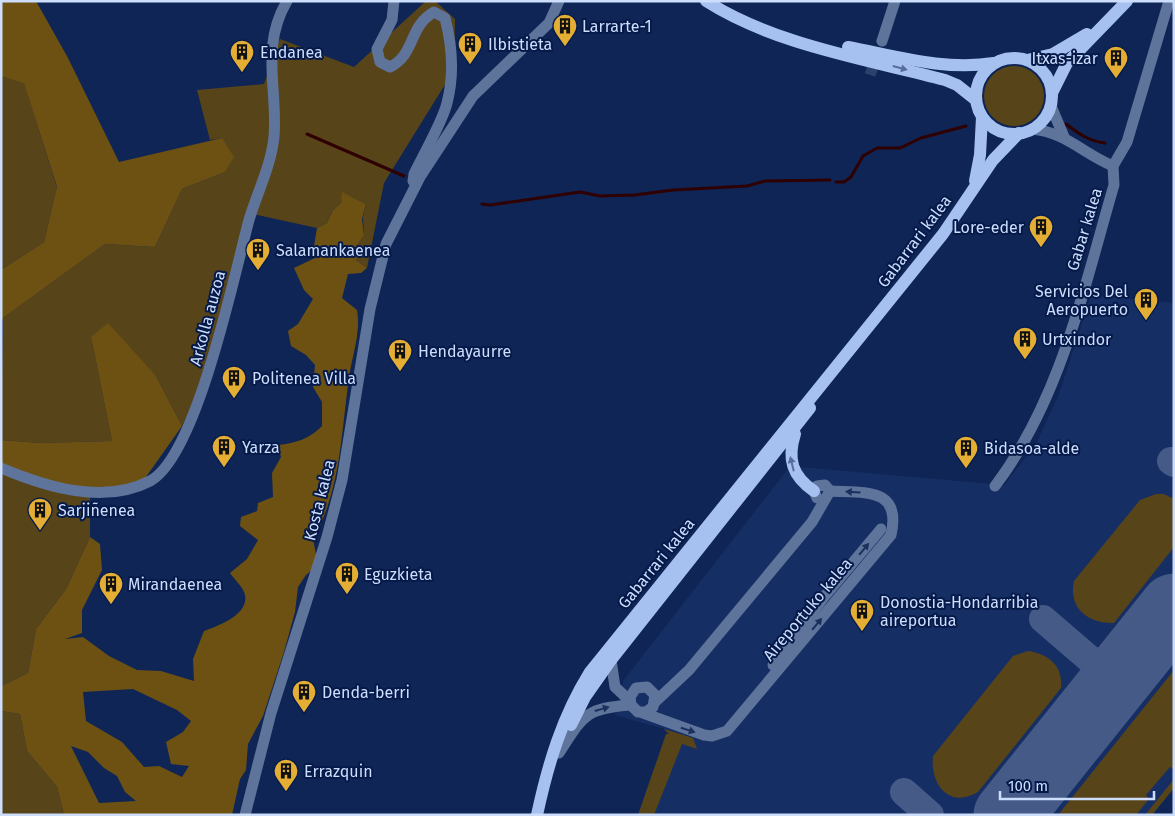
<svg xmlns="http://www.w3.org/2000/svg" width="1175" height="816" font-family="'Fira Sans',sans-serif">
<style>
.built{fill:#152e64}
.green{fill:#584419}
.forest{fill:#6d5112;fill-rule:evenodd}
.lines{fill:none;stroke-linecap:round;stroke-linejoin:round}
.stream{stroke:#2f0002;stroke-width:3}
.taxiway{stroke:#455a86;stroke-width:28}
.runway{stroke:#455a86;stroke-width:69}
.minor-tunnel{stroke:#2b416e;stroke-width:11;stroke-dasharray:11 5.5;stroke-linecap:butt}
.minor{stroke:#5f749a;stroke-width:11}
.major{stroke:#a6c0f0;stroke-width:12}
.oneway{fill:#566d9d}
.oneway2{fill:#1c305e}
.labels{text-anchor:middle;stroke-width:4;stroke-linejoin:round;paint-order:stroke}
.poi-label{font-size:16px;fill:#cddefd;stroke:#061a4a;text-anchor:start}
.street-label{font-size:16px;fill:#cddefd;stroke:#061a4a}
</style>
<rect width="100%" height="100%" fill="#0e2555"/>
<polygon class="built" points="1091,295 1174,303 1174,788 1152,815 638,815 666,734 669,734 664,729 615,715 623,681 787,470 800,467 1004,485 1036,444 1059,394"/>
<g class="green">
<polygon points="426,1 435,1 455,19 454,70 384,183 367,268 356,260 356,246 364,236 363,217 366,204 343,193 341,203 333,210 327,223 317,228 253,214 209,374 182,426 156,376 91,337 112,441 40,443 1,440 3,318 105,244 155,247 182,189 225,172 222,138 210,140 197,90 264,84 280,39 354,67"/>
<circle cx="1014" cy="96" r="30"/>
<polygon points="1,76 24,82 57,188 44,242 1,270"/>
<polygon points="1,473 90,491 90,537 66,589 36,629 28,673 1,686"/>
<path d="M1156 494H1164L1174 499V547L1114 623C1088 624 1068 608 1074 581L1140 500Z"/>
<path d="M1028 651C1049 654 1063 666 1061 688L978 792C949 809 930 785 933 756L1013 656Z"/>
<polygon points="1174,670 1174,769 1170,767 1146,795 1149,799 1136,815 1058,815"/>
<polygon points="1,711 20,714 27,751 57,787 64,815 1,815"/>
<polygon points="664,729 693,738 697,749 682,744 654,815 638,815 666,734 669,734"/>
<polygon points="1174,779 1174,788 1152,815 1145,815"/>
</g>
<g class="forest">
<polygon points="1,1 36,1 68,58 119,162 222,138 234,157 225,172 182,189 155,247 105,244 3,318 1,328 1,270 44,242 57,187 24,83 1,76"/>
<path d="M342 192 366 204 362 219 364 236 356 246V260L367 268 361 273 348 274 342 298 357 310C361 334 352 355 349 378 341 433 341 490 313 539L318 565 306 575 298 587 295 612 284 652 263 716 248 744 246 770 240 779 232 815H64L57 787 27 751 20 714 1 711V686L28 673 36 629 66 589 90 537 100 544 102 570 82 610V633L65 639 83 637 109 656 137 670 161 671 194 681 193 659 204 631C217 626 249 615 245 595 244 588 234 579 230 573L247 559 258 540 240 526 241 517 257 511 258 503 273 497 272 473 281 457 278 445C296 443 309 439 322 426V402L313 387 315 365 306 355 291 346 288 331 298 324 313 299 304 290 294 268 317 257 314 246 317 228 327 223 333 210 341 203ZM133 689 177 710 191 721 183 732 166 742 171 764 189 766 182 777 159 766 144 767 122 742 86 721 83 692ZM71 746 88 752 104 768 117 776 125 792 136 801 99 803Z"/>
<polygon points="108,323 156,376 182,426 141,484 90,491 1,473 1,440 40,443 112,441 91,337"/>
</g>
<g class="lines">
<g class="stream">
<path d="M1066 124C1079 134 1089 141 1105 143"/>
<polyline points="307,134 404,176"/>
<polyline points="836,182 844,182 851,177 863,156 877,148 900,148 921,138 966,126"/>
<polyline points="482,204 490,205 580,192 600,196 635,195 673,190 747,186 765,181 830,180"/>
</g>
<g class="taxiway">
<polyline points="1171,461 1174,463"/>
<polyline points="1043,619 1100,668 1104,688 1095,706"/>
<path d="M1095 661C1112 668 1124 665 1138 653"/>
<polyline points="904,792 930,815"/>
</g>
<polyline class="runway" points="1008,815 1174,608"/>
<polyline class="minor-tunnel" points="870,75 882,41"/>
<g class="minor">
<path d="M394 1 392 20 377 49 380 62 390 67C416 54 408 27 434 12L445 18C452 45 454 76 447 103 443 121 423 155 414 174L413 181"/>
<polyline points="882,41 895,1"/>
<polyline points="1051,106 1064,137"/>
<path d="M1032 129C1065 132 1084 154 1113 166"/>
<path d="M1 468C46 487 104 505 150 481 197 456 234 275 249 220 257 193 271 166 274 137 278 89 260 47 287 1"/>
<path d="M995 486C1061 399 1084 287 1114 185L1113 166 1127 142 1169 1"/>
<polyline points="817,498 814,491 817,486 825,485 830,491"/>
<polyline points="611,660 615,687 629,700"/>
<polyline points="773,665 824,597 881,529"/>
<polyline points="655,702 689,670 812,522 830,491"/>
<path d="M643 713 704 735 712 736 727 731 891 535C902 487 864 493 830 491"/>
<path d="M559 753C583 716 585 708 631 705L638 712H646L653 707 655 695 647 687 636 688 630 697 631 705"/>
<polyline points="245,815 271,713 327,537 342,480 370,309 386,244 420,177 473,96 549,23 559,1"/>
</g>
<g class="major">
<path d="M706 1C775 45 866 59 945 80L957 85 976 100"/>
<path d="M848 47C896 56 945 71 994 63"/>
<circle cx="1014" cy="96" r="38"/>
<polyline points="1027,60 1053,54 1087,34"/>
<polyline points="1052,93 1067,63 1127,1"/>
<polyline points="975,181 980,155 982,117"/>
<path d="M795 434C787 459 792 476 814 491"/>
<polyline points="571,725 585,697 611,660 810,408"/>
<path d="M537 815C548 764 562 717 590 672L943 234 993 160 1019 133"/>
</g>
</g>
<defs><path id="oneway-solid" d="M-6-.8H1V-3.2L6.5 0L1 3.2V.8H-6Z" transform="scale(1.25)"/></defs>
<g class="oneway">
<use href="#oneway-solid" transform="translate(900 68) rotate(15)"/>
<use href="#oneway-solid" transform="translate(792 464) rotate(-104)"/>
</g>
<g class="oneway2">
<use href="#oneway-solid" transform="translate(853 492) rotate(-177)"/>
<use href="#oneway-solid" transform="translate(864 549) rotate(-50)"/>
<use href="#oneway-solid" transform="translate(817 624) rotate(-50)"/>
<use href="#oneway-solid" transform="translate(602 709) rotate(-16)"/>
<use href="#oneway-solid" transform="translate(688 730) rotate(18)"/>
</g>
<defs>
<symbol id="building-pin" viewBox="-11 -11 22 30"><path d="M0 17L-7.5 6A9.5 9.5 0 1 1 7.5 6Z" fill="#e4ae35" stroke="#061a4a"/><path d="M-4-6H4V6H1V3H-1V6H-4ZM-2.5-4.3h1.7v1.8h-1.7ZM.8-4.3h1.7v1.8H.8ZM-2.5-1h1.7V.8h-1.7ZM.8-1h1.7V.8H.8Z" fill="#111"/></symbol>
</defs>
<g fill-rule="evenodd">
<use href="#building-pin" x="551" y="12" width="28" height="38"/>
<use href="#building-pin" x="456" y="30" width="28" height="38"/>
<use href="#building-pin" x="228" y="38" width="28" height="38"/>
<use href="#building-pin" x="1102" y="44" width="28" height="38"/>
<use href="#building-pin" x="1027" y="213" width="28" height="38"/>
<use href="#building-pin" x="244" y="236" width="28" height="38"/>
<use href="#building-pin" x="1132" y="286" width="28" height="38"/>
<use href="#building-pin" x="1011" y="325" width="28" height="38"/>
<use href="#building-pin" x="386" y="337" width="28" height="38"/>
<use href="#building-pin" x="220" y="364" width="28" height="38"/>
<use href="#building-pin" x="210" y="433" width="28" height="38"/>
<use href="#building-pin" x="952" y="434" width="28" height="38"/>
<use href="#building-pin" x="26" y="496" width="28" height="38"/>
<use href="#building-pin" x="333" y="560" width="28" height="38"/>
<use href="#building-pin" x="97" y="570" width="28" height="38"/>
<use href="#building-pin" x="848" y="597" width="28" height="38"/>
<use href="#building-pin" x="290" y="678" width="28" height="38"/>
<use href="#building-pin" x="272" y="757" width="28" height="38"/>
</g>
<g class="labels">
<g class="poi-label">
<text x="582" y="32">Larrarte-1</text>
<text x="488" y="50">Ilbistieta</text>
<text x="260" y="58">Endanea</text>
<text x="1098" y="64" text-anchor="end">Itxas-izar</text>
<text x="1024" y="233" text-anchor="end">Lore-eder</text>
<text x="276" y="256">Salamankaenea</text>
<text x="1128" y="297" text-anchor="end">Servicios Del<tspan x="1128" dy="18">Aeropuerto</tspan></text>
<text x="1042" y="345">Urtxindor</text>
<text x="418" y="357">Hendayaurre</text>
<text x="252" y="384">Politenea Villa</text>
<text x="242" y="453">Yarza</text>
<text x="984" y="454">Bidasoa-alde</text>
<text x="58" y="516">Sarjiñenea</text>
<text x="364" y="580">Eguzkieta</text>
<text x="128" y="590">Mirandaenea</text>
<text x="880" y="608">Donostia-Hondarribia<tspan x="880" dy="18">aireportua</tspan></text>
<text x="322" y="698">Denda-berri</text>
<text x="304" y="777">Errazquin</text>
</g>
<g class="street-label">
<text transform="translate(1084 229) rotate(-73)" y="6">Gabar kalea</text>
<text transform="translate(914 241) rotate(-53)" y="6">Gabarrari kalea</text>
<text transform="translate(207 318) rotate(-75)" y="6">Arkolla auzoa</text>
<text transform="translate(319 500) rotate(-76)" y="6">Kosta kalea</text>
<text transform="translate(656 563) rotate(-51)" y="6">Gabarrari kalea</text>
<text transform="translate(807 609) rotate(-50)" y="6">Aireportuko kalea</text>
</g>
</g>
<rect width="1175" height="816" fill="none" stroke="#cddefd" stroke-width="5"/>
<path d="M1000 791v8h154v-8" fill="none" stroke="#cddefd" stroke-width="2.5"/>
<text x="1008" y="791" font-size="15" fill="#cddefd" stroke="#061a4a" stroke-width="4" paint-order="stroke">100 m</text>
</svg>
